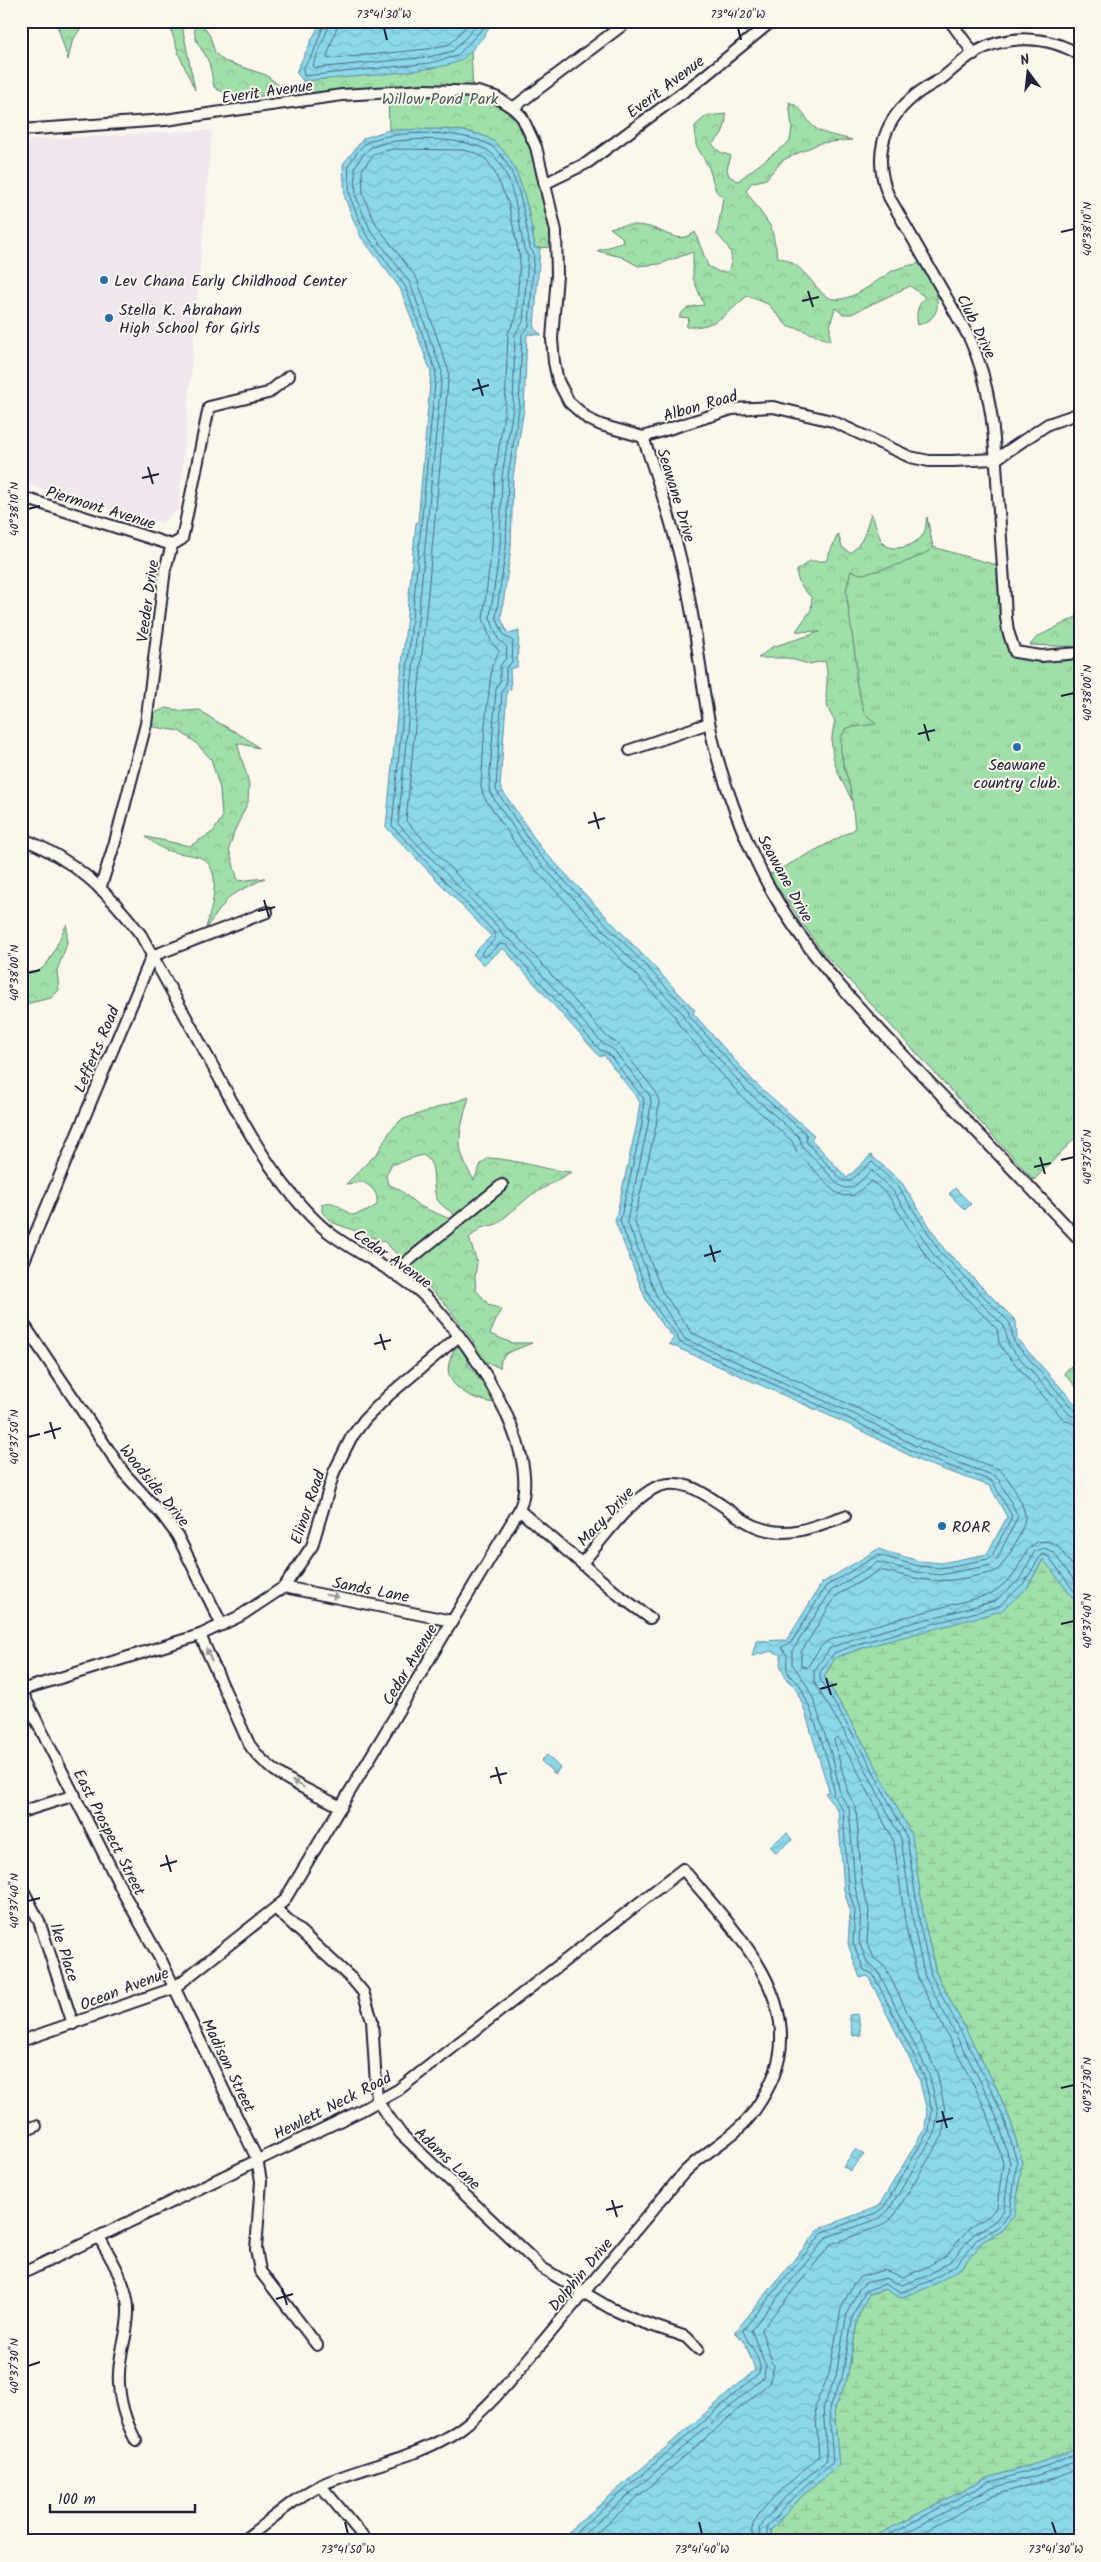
<svg xmlns="http://www.w3.org/2000/svg" width="1101" height="2562" font-family="Kalam,sans-serif">
<style>
.built{fill:#f0e6ed}
.grass{fill:url(#grass-tufts);stroke:#608072}
.forest{fill:url(#forest-crowns);stroke:#608072;fill-rule:evenodd}
.wetland{fill:url(#wetland-marsh);stroke:#608072}
.water{fill:url(#water-waves);stroke:#608fa3}
.lines{fill:none;stroke-linecap:round;stroke-linejoin:round}
.shore{stroke:#4c6b81;stroke-width:1}
.street-casing{stroke:#22223b;stroke-width:14}
.street{stroke:#fbf7ec;stroke-width:10}
.oneway{fill:#99979c}
.ticks{fill:none;stroke:#22223b;stroke-width:2}
.poi-dot{fill:#1f6fb2;stroke:#fbf7ec;stroke-width:2}
.labels{text-anchor:middle;stroke-width:4;stroke-linejoin:round;paint-order:stroke}
.street-label{font-size:16px;fill:#22223b;stroke:#fbf7ec}
.park-label{font-size:16px;fill:#485b5c;stroke:#fbf7ec}
.poi-label{font-size:16px;fill:#22223b;stroke:#fbf7ec;text-anchor:start}
.neatline{fill:none;stroke:#22223b;stroke-width:2}
.ticks-label{font-size:12px;text-anchor:middle;fill:#22223b}
</style>
<defs>
<pattern id="grass-tufts" width="24" height="20" patternUnits="userSpaceOnUse" patternTransform="scale(1.25)"><rect width="24" height="20" fill="#9fdfa8"/><path d="M3 7l-1-3M5 7V3M7 7l1-3M15 17l-1-3M17 17v-4M19 17l1-3" fill="none" stroke="#89bf92"/></pattern>
<pattern id="forest-crowns" width="20" height="18" patternUnits="userSpaceOnUse" patternTransform="scale(1.25)"><rect width="20" height="18" fill="#9fdfa8"/><path d="M2 6a3 3 0 1 1 6 0M12 15a3 3 0 1 1 6 0" fill="none" stroke="#89bf92"/></pattern>
<pattern id="wetland-marsh" width="20" height="14" patternUnits="userSpaceOnUse" patternTransform="scale(1.25)"><rect width="20" height="14" fill="#9fdfa8"/><path d="M1 5h8M5 5V1M11 12h8M15 12V8" fill="none" stroke="#89bf92"/></pattern>
<pattern id="water-waves" width="16" height="10" patternUnits="userSpaceOnUse" patternTransform="scale(1.25)"><rect width="16" height="10" fill="#8ad8e9"/><path d="M0 5q4-4 8 0t8 0" fill="none" stroke="#77b9c9"/></pattern>
</defs>
<rect width="100%" height="100%" fill="#fbf7ec"/>
<filter id="ink" filterUnits="userSpaceOnUse"><feTurbulence type="fractalNoise" baseFrequency=".02" numOctaves="2"/><feDisplacementMap in="SourceGraphic" scale="10" xChannelSelector="R" yChannelSelector="G"/><feConvolveMatrix kernelMatrix="1 2 1 2 8 2 1 2 1" color-interpolation-filters="sRGB"/></filter>
<g filter="url(#ink)">
<polygon class="built" points="212,130 179,508 162,523 57,496 21,480 21,155 26,140"/>
<g class="grass">
<polygon points="933,547 1003,567 1011,648 1023,654 1080,653 1080,1133 1034,1180 821,950 769,875 855,829 852,800 835,741 837,563"/>
<polygon points="1080,1357 1080,1391 1064,1373"/>
</g>
<g class="forest">
<polygon points="56,21 85,21 72,42 68,60"/>
<polygon points="168,21 181,21 195,90 180,57"/>
<path d="M197 21H200L210 36 215 53 224 61 266 75 286 91C263 97 235 102 214 87 212 80 212 73 210 66 206 50 188 40 197 21Z"/>
<path d="M471 49 473 93C482 97 494 99 502 105 539 132 551 204 554 247L535 248C529 213 520 148 481 135 452 126 419 130 389 130L388 93 306 100 303 81 431 68 460 61Z"/>
<path d="M789 102C806 110 803 117 814 127 825 136 840 136 852 140L820 143 783 160 766 179 751 183 746 191 771 227 778 257C799 262 808 278 822 293 842 313 875 280 894 270 903 266 914 265 923 262 933 283 952 316 918 325 915 314 918 305 925 297L910 286 851 314H843L835 308 830 326V341L797 328 788 327 768 304 747 296C726 314 716 328 686 327L689 318 679 317C684 307 693 306 704 305L693 278V252L660 264 638 266 622 257 597 251 623 242 622 237 610 228C621 225 632 224 645 226 663 229 679 246 695 232L708 266 719 272H728C736 253 729 248 717 234L723 198 716 191 709 168 696 145 695 126 706 116 726 114C726 128 723 135 712 144L720 152 731 156 727 169 729 176 738 181 790 141 792 127Z"/>
<path d="M871 513C875 520 879 539 883 543 893 554 918 545 924 533 926 528 926 522 927 517L933 547C925 558 877 572 862 574 859 574 855 572 851 571L846 591 856 662V681L864 712 876 724 846 728C832 747 850 776 852 800 837 772 826 753 835 721 818 698 832 686 825 661L809 664 787 658H758L772 647 820 632 796 631 811 610 812 598C805 591 795 581 797 570L810 561H826L838 534 842 547 850 553C865 542 865 530 871 513Z"/>
<polygon points="1080,615 1080,647 1030,645 1037,637"/>
<path d="M166 708 184 711 200 710C219 726 241 732 259 748L237 743 249 783 248 802 234 832 229 849 238 881 265 878 230 896 206 928C211 909 225 867 199 857 190 854 179 854 169 851 161 849 153 842 146 837L190 846 213 832 222 818 220 789 211 759 194 741 179 731 141 725 154 713Z"/>
<path d="M67 924V944L57 970 59 990 51 998 21 1005V974C27 972 32 972 37 971 52 966 59 936 67 924Z"/>
<path d="M469 1097C459 1134 453 1146 474 1180L481 1164 488 1158C517 1159 542 1170 571 1172L530 1196 497 1224 481 1228 469 1238 477 1262 475 1277 476 1290 489 1305 501 1309 490 1334 512 1343H532L507 1353 501 1360 500 1368 487 1362 467 1363 488 1388 494 1403C473 1400 440 1385 450 1360 451 1355 454 1349 458 1347 462 1344 469 1344 474 1342L447 1306 385 1242 331 1222 322 1212V1204C335 1199 341 1209 352 1215L367 1211 377 1205C378 1192 373 1188 363 1182L346 1184 378 1152 390 1131 401 1120ZM422 1155C441 1163 428 1188 439 1202 447 1211 456 1213 462 1224L419 1206 400 1190 388 1184 386 1176 391 1165Z"/>
</g>
<polygon class="wetland" points="1044,1558 1080,1607 1080,2446 1048,2460 985,2479 866,2541 772,2541 771,2530 801,2497 838,2465 834,2409 847,2379 858,2317 869,2294 960,2269 981,2242 1001,2231 1022,2162 1011,2122 996,2087 936,1973 925,1925 869,1753 824,1676 835,1658 1027,1588"/>
<g class="water">
<path d="M321 21H492C490 31 470 53 461 60 444 72 331 78 303 81L296 72Z"/>
<path d="M389 130C419 130 452 126 481 135 520 147 529 213 535 248H540L534 329 542 335 527 334 524 409 513 477 511 548 501 618 508 634 519 631 517 667 510 669 511 689 507 690 500 787 541 848 695 1010 693 1013 754 1082 814 1135 811 1139 847 1178 871 1155 902 1183 944 1249 1016 1321 1017 1339 1080 1409V1607L1043 1559 1027 1588 1001 1611 862 1648 835 1658 824 1676 869 1753 912 1836 925 1925 936 1973 996 2087 1011 2122 1022 2162 1015 2215 1001 2231 982 2242 960 2269 932 2286 900 2298 885 2289 869 2294 858 2317 847 2379 834 2409 839 2465 801 2497 771 2530 772 2541H558L755 2370 745 2343 735 2332 820 2228 874 2208 880 2204 925 2128 927 2111 919 2078 868 1976 860 1978 848 1944 850 1911 844 1890 838 1811 825 1793 829 1791 803 1705 795 1687 787 1680 780 1665 781 1655 772 1651 752 1656 756 1641 787 1640 822 1583 878 1549 919 1561 941 1563 987 1554 1007 1517 990 1486 922 1462 850 1425 669 1344 674 1338 659 1321 646 1300 615 1221 637 1123 640 1102 604 1055 600 1057 503 948 483 965 473 954 491 936 386 827 416 523H418L431 372 400 288 361 237 353 219 345 198 343 164 364 138Z"/>
<polygon points="955,1188 971,1204 965,1210 949,1194"/>
<polygon points="547,1755 560,1768 555,1774 541,1761"/>
<polygon points="787,1833 792,1840 776,1853 770,1846"/>
<polygon points="858,2014 861,2035 853,2036 849,2015"/>
<polygon points="856,2149 864,2155 850,2171 843,2166"/>
<polygon points="1080,2446 1080,2533 1062,2541 866,2541 985,2479 1048,2460"/>
</g>
<g class="lines">
<g class="shore">
<polyline points="325,21 313,54 303,68 304,76 430,63 457,56 485,26 487,21"/>
<polyline points="331,21 313,65 315,68 429,57 453,51 481,21"/>
<polyline points="339,21 327,56 328,59 428,49 450,44 471,21"/>
<path d="M1080 1426 1064 1420 1004 1351 999 1343 997 1329 930 1262 888 1195 872 1181 854 1195 844 1196 835 1192 797 1152 792 1141 740 1095 679 1025 675 1016 527 861 484 797 481 787 485 725 492 666 499 651 491 641 483 618 492 547 495 475 505 407 508 333 516 318 520 259 508 202 493 169 486 159 476 153 462 150 392 149 374 154 362 170 363 194 370 212 378 227 417 279 449 372 406 821 509 930 517 936 607 1037 618 1044 656 1092 659 1102 656 1126 634 1220 662 1291 692 1333 857 1408 929 1444 999 1469C1007 1475 1025 1505 1025 1516 1026 1527 1004 1568 994 1572 987 1574 979 1575 971 1577 930 1585 920 1579 880 1570L836 1596 801 1652V1666L807 1668 821 1646 828 1641 857 1630 992 1594 1013 1576 1028 1549 1037 1542 1048 1541 1057 1545 1080 1576"/>
<path d="M566 2541 759 2373C764 2359 746 2342 743 2330L823 2232 876 2213 884 2207 929 2130 932 2111 924 2076 873 1974 864 1970 853 1943 855 1911 848 1888 843 1810 833 1795C837 1779 810 1706 801 1688 799 1682 795 1681 791 1677 785 1671 787 1663 787 1655L781 1647 791 1643 826 1586 878 1555 918 1566 941 1568 988 1559 992 1556 1012 1516 992 1481 924 1457 852 1420 679 1342 677 1335 663 1318 650 1298 620 1221 642 1124 644 1099 608 1053 600 1050 507 945 500 944 485 957 482 956 481 953 495 939V933L392 826 436 372 405 286 366 234 358 217 350 197 348 166C353 158 360 146 368 142 393 129 473 130 494 148 519 169 525 218 530 248L534 254 529 326 522 334 519 409 508 476 506 548 496 617 504 636 513 641 512 662 506 668V684L502 690 496 790 537 852 688 1010 690 1017 750 1085 806 1134 807 1143 843 1181H850L872 1162 898 1186 940 1252 1010 1323 1014 1342 1074 1410 1080 1412"/>
<path d="M576 2541 763 2378 766 2366 751 2330 827 2237 878 2219 888 2211 935 2133 938 2111 929 2074 878 1971 868 1964 859 1942 861 1911 855 1887 849 1808 840 1794 834 1763 814 1701 805 1682 792 1664V1651L831 1591 878 1562 916 1572 940 1575 991 1565 997 1559 1018 1516 1000 1481 995 1476 926 1451 854 1414 685 1339 656 1295 627 1221 648 1125 651 1103 650 1096 613 1049 603 1044 512 941 503 936 499 928 398 824 442 372 410 283 371 231 363 214 356 196 355 167C359 161 364 151 372 147 395 136 471 136 491 153 514 174 519 221 524 249L528 257 523 322 515 334 513 408 502 476 500 547 490 617 498 639 507 647 506 658 500 666V681L496 689 489 787 490 793 533 856 682 1013 685 1020 746 1090 799 1137 803 1147 839 1185C853 1195 861 1178 872 1171L893 1191 935 1257 1004 1326 1009 1346 1070 1415 1080 1419"/>
<path d="M587 2541 769 2383 774 2367 761 2330 831 2244 881 2226 894 2216 943 2135 945 2110 937 2072 885 1967 874 1958 867 1942 869 1910 862 1885 856 1808 848 1793 834 1740 837 1737 853 1762 894 1842 906 1928 918 1979 979 2095 993 2129 1003 2163 997 2207 989 2216 969 2228 947 2255 923 2269 903 2277 884 2270 860 2277 853 2284 841 2309 829 2374 815 2406 819 2456C804 2471 759 2506 753 2525 751 2530 752 2535 753 2541"/>
<polyline points="761,2541 759,2530 762,2523 793,2489 827,2460 823,2407 836,2376 847,2313 859,2289 865,2283 886,2278 902,2285 927,2276 952,2260 974,2234 994,2222 1004,2210 1010,2163 1000,2126 986,2092 925,1977 914,1927 901,1839 860,1758 814,1682 814,1671 830,1648 859,1637 995,1601 1019,1580 1035,1551 1044,1548 1053,1552 1080,1588"/>
<polyline points="767,2541 767,2527 797,2493 833,2462 829,2408 842,2378 853,2316 865,2291 885,2284 902,2292 930,2281 956,2265 978,2238 998,2227 1010,2213 1017,2162 1006,2124 991,2089 931,1975 920,1926 907,1838 865,1755 820,1679 820,1673 834,1653 861,1643 999,1606 1023,1584 1042,1554 1049,1557 1080,1599"/>
<polyline points="877,2541 987,2483 1050,2465 1080,2451"/>
<polyline points="890,2541 989,2489 1052,2471 1080,2458"/>
<polyline points="906,2541 992,2496 1054,2478 1080,2467"/>
</g>
<defs>
<g id="street">
<polyline points="950,21 974,54"/>
<path d="M1080 55C1048 35 1007 34 974 53 962 60 952 71 941 79 931 85 920 90 912 98 881 124 873 160 889 197L969 337C993 388 995 443 998 498 1001 538 1004 577 1006 617L1008 631 1015 652 1041 656 1080 653"/>
<polyline points="513,108 628,21"/>
<polyline points="21,130 165,120 342,95 425,90 478,92 496,97 513,108 522,117 536,147 556,231 557,275 552,339 554,362 558,381 569,402 588,419 601,425 643,437 732,409 773,407 832,421 910,457 929,461 953,461 996,459 1048,424 1080,413"/>
<polyline points="546,183 587,163 701,79 772,21"/>
<path d="M643 437C663 495 682 553 692 614 702 669 705 723 723 776 737 819 754 863 778 902 819 969 875 1025 929 1082 980 1135 1030 1187 1080 1240"/>
<polyline points="21,497 172,545"/>
<polyline points="630,750 709,723"/>
<path d="M21 838C74 859 108 891 141 935 166 981 191 1026 216 1072 238 1113 259 1154 289 1191 301 1206 315 1222 331 1234 359 1255 393 1269 420 1292 463 1330 546 1450 519 1510L284 1901 174 1988 21 2041"/>
<polyline points="100,889 115,842 146,724 165,569 172,545 182,539 209,407 268,393 289,376"/>
<polyline points="21,1268 152,956 267,912"/>
<polyline points="393,1273 502,1185"/>
<polyline points="21,1320 124,1473 163,1516 177,1535 222,1625"/>
<polyline points="519,1510 620,1596 650,1618"/>
<path d="M583 1562C603 1539 624 1507 651 1490 693 1465 729 1522 767 1530 794 1537 820 1524 845 1516"/>
<polyline points="284,1587 452,1621"/>
<path d="M200 1635 249 1744C270 1776 309 1790 341 1807"/>
<polyline points="21,1812 75,1795"/>
<polyline points="24,1892 39,1921 73,2024"/>
<polyline points="276,1909 353,1980 363,1992 372,2020 377,2101 401,2134 542,2268 610,2308 639,2321 686,2337 698,2349"/>
<polyline points="21,2132 36,2126"/>
<path d="M99 2237C111 2258 126 2282 128 2307 129 2324 124 2340 121 2356 115 2386 122 2415 136 2441"/>
<path d="M21 2274 360 2111 398 2090 683 1869C722 1917 783 1975 781 2040 781 2067 769 2090 754 2111 736 2138 703 2151 682 2175 636 2229 591 2284 546 2338 519 2369 493 2405 460 2429 419 2458 366 2465 321 2485 292 2499 268 2523 242 2541"/>
<polyline points="317,2345 260,2271 256,2249 261,2181 257,2159 162,1962 125,1896 21,1690 200,1635 240,1616 284,1587 312,1546 334,1472 351,1438 365,1419 389,1395 459,1336"/>
<polyline points="321,2486 367,2541"/>
</g>
</defs>
<use href="#street" class="street-casing"/>
<use href="#street" class="street"/>
</g>
<defs><path id="oneway-solid" d="M-6-.8H1V-3.2L6.5 0L1 3.2V.8H-6Z" transform="scale(1.25)"/></defs>
<g class="oneway">
<use href="#oneway-solid" transform="translate(332 1596) rotate(11)"/>
<use href="#oneway-solid" transform="translate(209 1655) rotate(-114)"/>
<use href="#oneway-solid" transform="translate(298 1784) rotate(-152)"/>
</g>
</g>
<path class="ticks" d="M384 28 387 40M738 28 741 40M1061 232 1074 229M808 291 813 307M802 301 819 297M478 379 483 396M472 390 489 385M148 467 153 484M142 478 159 474M28 509 40 506M1061 696 1074 693M924 724 929 741M918 734 935 730M594 812 599 829M588 823 605 818M264 900 269 917M258 911 275 907M28 973 40 970M1040 1157 1045 1174M1061 1160 1074 1157M1034 1167 1051 1163M710 1245 715 1262M704 1256 721 1251M380 1334 385 1350M374 1344 391 1340M50 1422 55 1439M44 1433 61 1428M28 1437 40 1434M1061 1624 1074 1621M826 1678 831 1695M820 1689 837 1684M496 1767 501 1784M490 1777 507 1773M166 1855 171 1872M160 1866 177 1861M28 1901 40 1898M1061 2088 1074 2085M942 2111 947 2128M936 2122 953 2118M612 2200 617 2217M606 2210 623 2206M282 2288 287 2305M276 2299 293 2294M28 2366 40 2362M345 2522 348 2534M699 2522 702 2534M1052 2522 1056 2534"/>
<g class="poi-dot">
<circle cx="104" cy="280" r="5"/>
<circle cx="109" cy="318" r="5"/>
<circle cx="1017" cy="747" r="5"/>
<circle cx="942" cy="1526" r="5"/>
</g>
<g class="labels">
<g class="street-label">
<text transform="translate(665 86) rotate(-37)" y="6">Everit Avenue</text>
<text transform="translate(267 91) rotate(-8)" y="6">Everit Avenue</text>
<text transform="translate(977 326) rotate(64)" y="6">Club Drive</text>
<text transform="translate(700 405) rotate(-16)" y="6">Albon Road</text>
<text transform="translate(677 495) rotate(73)" y="6">Seawane Drive</text>
<text transform="translate(101 507) rotate(17)" y="6">Piermont Avenue</text>
<text transform="translate(147 601) rotate(-82)" y="6">Veeder Drive</text>
<text transform="translate(786 878) rotate(61)" y="6">Seawane Drive</text>
<text transform="translate(96 1049) rotate(-67)" y="6">Lefferts Road</text>
<text transform="translate(393 1258) rotate(35)" y="6">Cedar Avenue</text>
<text transform="translate(155 1485) rotate(51)" y="6">Woodside Drive</text>
<text transform="translate(307 1507) rotate(-71)" y="6">Elinor Road</text>
<text transform="translate(605 1516) rotate(-47)" y="6">Macy Drive</text>
<text transform="translate(371 1589) rotate(11)" y="6">Sands Lane</text>
<text transform="translate(409 1664) rotate(-59)" y="6">Cedar Avenue</text>
<text transform="translate(110 1832) rotate(63)" y="6">East Prospect Street</text>
<text transform="translate(65 1952) rotate(72)" y="6">Ike Place</text>
<text transform="translate(124 1988) rotate(-21)" y="6">Ocean Avenue</text>
<text transform="translate(229 2065) rotate(64)" y="6">Madison Street</text>
<text transform="translate(332 2105) rotate(-27)" y="6">Hewlett Neck Road</text>
<text transform="translate(448 2158) rotate(43)" y="6">Adams Lane</text>
<text transform="translate(580 2274) rotate(-50)" y="6">Dolphin Drive</text>
</g>
<g class="park-label">
<text x="440" y="104">Willow Pond Park</text>
</g>
<g class="poi-label">
<text x="114" y="286">Lev Chana Early Childhood Center</text>
<text x="119" y="315">Stella K. Abraham<tspan x="119" dy="18">High School for Girls</tspan></text>
<text x="1017" y="770" text-anchor="middle">Seawane<tspan x="1017" dy="18">country club.</tspan></text>
<text x="952" y="1532">ROAR</text>
</g>
</g>
<rect width="1101" height="2562" fill="none" stroke="#fbf7ec" stroke-width="55"/>
<g transform="translate(1028 72) rotate(345)" stroke="#fbf7ec" stroke-width="4" paint-order="stroke">
<path d="M0-4L9 19L0 12L-9 19Z" fill="#22223b"/>
<text y="-8" font-size="14" font-weight="bold" text-anchor="middle" fill="#22223b">N</text>
</g>
<path d="M50 2504v8h145v-8" fill="none" stroke="#22223b" stroke-width="2.5"/>
<text x="58" y="2504" font-size="15" fill="#22223b" stroke="#fbf7ec" stroke-width="4" paint-order="stroke">100 m</text>
<rect x="28" y="28" width="1046" height="2506" class="neatline"/>
<g class="ticks-label">
<text x="384" y="18">73°41'30"W</text>
<text x="738" y="18">73°41'20"W</text>
<text transform="translate(1087 229) rotate(-90)" y="4">40°38'10"N</text>
<text transform="translate(14 509) rotate(-90)" y="4">40°38'10"N</text>
<text transform="translate(1087 693) rotate(-90)" y="4">40°38'00"N</text>
<text transform="translate(14 973) rotate(-90)" y="4">40°38'00"N</text>
<text transform="translate(1087 1157) rotate(-90)" y="4">40°37'50"N</text>
<text transform="translate(14 1437) rotate(-90)" y="4">40°37'50"N</text>
<text transform="translate(1087 1621) rotate(-90)" y="4">40°37'40"N</text>
<text transform="translate(14 1901) rotate(-90)" y="4">40°37'40"N</text>
<text transform="translate(1087 2085) rotate(-90)" y="4">40°37'30"N</text>
<text transform="translate(14 2366) rotate(-90)" y="4">40°37'30"N</text>
<text x="348" y="2553">73°41'50"W</text>
<text x="702" y="2553">73°41'40"W</text>
<text x="1056" y="2553">73°41'30"W</text>
</g>
</svg>
